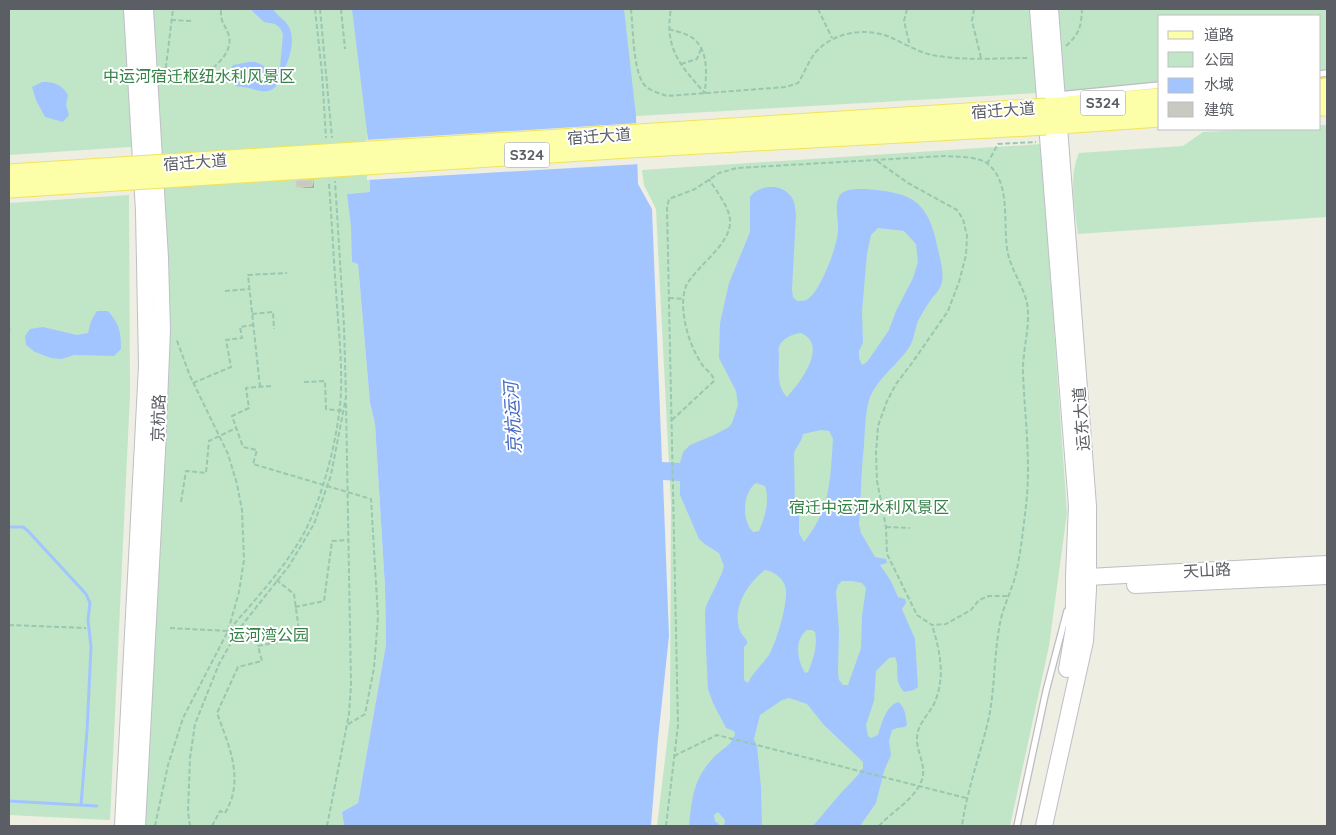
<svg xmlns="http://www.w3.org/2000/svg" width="1336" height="835" font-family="Quicksand,'Noto Sans SC',sans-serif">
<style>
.green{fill:#c0e6c7}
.water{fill:#a3c5ff;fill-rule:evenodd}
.pier{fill:#eeeee3}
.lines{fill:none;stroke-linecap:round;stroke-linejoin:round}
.stream{stroke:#a3c5ff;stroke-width:3}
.building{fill:#c9c8c1;stroke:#d3d1c2;filter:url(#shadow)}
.lane-casing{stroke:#bbbcc2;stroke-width:8}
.secondary-casing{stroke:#bebfc7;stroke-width:18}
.primary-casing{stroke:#f1e459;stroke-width:21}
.path{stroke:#99c7af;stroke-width:2;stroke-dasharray:5 2.5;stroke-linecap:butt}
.lane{stroke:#fff;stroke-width:5.5}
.secondary{stroke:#fff;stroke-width:16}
.primary{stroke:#fcffa8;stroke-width:19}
.primary-bridge-casing{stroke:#f1e459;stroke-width:21;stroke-linecap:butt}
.primary-bridge{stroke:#fcffa8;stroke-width:19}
.labels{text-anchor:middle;stroke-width:4;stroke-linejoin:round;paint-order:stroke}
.shield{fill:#fff;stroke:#8c8e92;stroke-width:1}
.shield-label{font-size:15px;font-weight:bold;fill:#5b5e64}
.park-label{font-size:16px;fill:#348247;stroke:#fff}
.street-label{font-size:16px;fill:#5b5e64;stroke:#fff}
.water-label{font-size:18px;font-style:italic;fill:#456ac3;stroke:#fff}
</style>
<defs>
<filter id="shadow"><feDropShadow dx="5.5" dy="3" stdDeviation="2.5" flood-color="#0004"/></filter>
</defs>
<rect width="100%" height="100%" fill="#eeeee3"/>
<g class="green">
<polygon points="9,9 1327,9 1327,76 1320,77 1320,16 1160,16 1160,86 636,116 367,135 370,156 370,192 347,194 358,264 370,403 375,424 385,588 386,644 358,803 342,812 344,826 141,826 159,145 9,155"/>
<path d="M1320 125H1327V217L1078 234C1075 208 1068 178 1079 153L1183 146 1203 132 1263 129H1320Z"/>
<polygon points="1041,144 1067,513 1049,646 1010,826 657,826 670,718 671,505 656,209 644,185 642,170"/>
<polygon points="129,195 130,394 110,820 9,815 9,203"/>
</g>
<g class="water">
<path d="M250 9H273C277 16 285 19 289 27 296 41 289 61 282 74 280 78 278 80 277 85 269 95 259 91 249 88 245 87 240 87 236 86L232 82 231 68 233 65C253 62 253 57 271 72L280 68 283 34 280 28 275 24 264 22Z"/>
<path d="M352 9H624L636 116 638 184 652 209 662 462 680 463 683 452 690 445 714 435 729 427 732 423 738 405 736 391 719 358 720 323 729 283 750 232V197C758 185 780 183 790 195 795 201 795 207 796 215L792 290 793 297 797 301C801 301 805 301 808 299 821 290 837 247 838 231 839 221 833 202 841 194 847 188 858 189 866 189 913 193 928 200 938 249 940 259 944 272 942 282 940 291 934 295 930 301 926 307 921 315 918 321 915 329 914 339 910 346 898 365 876 379 869 400 865 415 865 430 864 445 861 471 861 498 859 524L861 533 875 557 886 559 887 563 880 565 891 581 898 597 905 599 906 603 902 609 915 639 918 687 914 690 904 692C892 678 901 670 895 657L889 658 876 671 874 701 866 725 868 736 871 738 878 735C882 723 885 707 898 702 905 706 906 717 907 725L905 727 897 728 892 730 889 741 891 755 884 771 876 803 860 826H813L840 794 857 776 863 768V762L824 725 807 704 789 698 782 700 760 715 754 739 757 746 761 787 762 826H724L725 820 718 812 714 815 715 821 721 826H689C692 798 693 779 714 757 722 749 732 745 735 734L734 731 726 728 713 703 708 689 706 648 705 613 706 606 722 573 724 566 719 553 706 545 699 539 680 495V481L663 480 669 636 658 739 651 826H344L342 812 358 803 386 644 385 588 375 424 370 403 358 264 352 262 351 226 347 194 370 192V156ZM878 228 904 231 916 244 918 262 913 278 896 311 889 330 867 362 862 365 859 358V351L863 343 862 311 867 254 871 235ZM801 333C829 345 800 383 787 397 776 386 779 369 779 355 779 353 778 350 779 347 782 338 793 334 801 333ZM821 430 829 431 833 439C830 481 831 508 804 542L799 533V513L795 510 794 454C796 446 802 442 803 434ZM756 483 765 486C770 500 765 517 759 531L753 532C741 520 743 492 756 483ZM765 570C775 571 785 580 786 590 787 607 777 640 769 655 762 665 753 672 748 683L744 680V647L747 644V641C744 636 741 634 739 628 733 606 748 583 765 570ZM842 581H853L862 583 866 588 862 616 861 648 848 685H843L839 680 838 672 839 631 836 592 838 585ZM807 630H812L815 632C818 645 813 660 808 672L805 673C797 660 794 640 807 630Z"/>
<path d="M42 82C55 82 61 84 68 95L66 105 69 115 63 122 45 117 36 100 32 87Z"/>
<path d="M97 311H108C120 325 121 332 121 349L114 356 74 355 62 359 51 358 35 352 26 345 25 336 30 329 43 327 77 335 88 333 91 321Z"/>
</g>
<polygon class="pier" points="639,123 640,164 367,180 367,156 365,140"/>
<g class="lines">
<g class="stream">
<polyline points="9,527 23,527 28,531 86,594 90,603 88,620 91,647 87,731 81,805"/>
<polyline points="9,801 97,806"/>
</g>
</g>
<polygon class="building" points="312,180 312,186 296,187 296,181"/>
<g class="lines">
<defs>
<g id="lane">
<polyline points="1320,74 1327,73"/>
<polyline points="1059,95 1160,85"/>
<polyline points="1017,826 1046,691 1067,611"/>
</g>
<g id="secondary">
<polyline points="1038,9 1077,506 1074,576 1074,628 1067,669"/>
<polyline points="1088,577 1327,564"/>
<polyline points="1135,585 1327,576"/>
<polyline points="123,826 147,366 144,211 132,9"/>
<polyline points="137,826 157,451 162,330 160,258 145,9"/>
<polyline points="1044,826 1085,641 1088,589 1088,506 1050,9"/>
</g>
<g id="primary">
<polyline points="1320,89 1327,88"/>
<polyline points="1320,106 1327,106"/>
<polyline points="1046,108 1160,98"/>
<polyline points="1046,125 1160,117"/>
</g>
</defs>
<use href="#lane" class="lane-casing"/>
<use href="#secondary" class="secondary-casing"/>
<use href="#primary" class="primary-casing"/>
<g class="path">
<polyline points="315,9 322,73 326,138"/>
<polyline points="320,9 332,138"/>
<polyline points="341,9 345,49"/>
<path d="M631 9C633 27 633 68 643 83 647 90 659 93 667 96L786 87 798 83C804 74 808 62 815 53 833 32 864 27 890 37 903 43 918 52 932 55 963 61 997 58 1028 58"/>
<polyline points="818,9 832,38"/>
<polyline points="907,9 904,21 910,46"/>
<polyline points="974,9 972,21 981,58"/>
<polyline points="171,20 191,21"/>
<path d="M669 29C677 32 688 33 695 40 709 53 706 75 705 93 680 66 664 47 671 9"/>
<path d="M1066 46C1080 33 1081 27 1082 9"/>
<polyline points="681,64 697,59 701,49"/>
<path d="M213 68C222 60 232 49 229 36 226 25 220 24 221 9"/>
<polyline points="164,83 173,9"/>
<polyline points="877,161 908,183 957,210 963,219 967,236 966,255 959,282 948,311 912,363 896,384 887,401 878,426 876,453 877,481 886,527 887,554 917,615 932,625 946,624 971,610 979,600 989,596 1008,596"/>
<polyline points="987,164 998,144 1036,142"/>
<polyline points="225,291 250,289"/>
<polyline points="669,298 684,299"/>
<polyline points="252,314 273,312 274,329"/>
<polyline points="9,331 10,329"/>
<polyline points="304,382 325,381 326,409 343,411"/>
<polyline points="193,383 231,367 226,340 242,338 240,327 253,325"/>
<polyline points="271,386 246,388 249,408 232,416 243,447 257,450 253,464 371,499 378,617 374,668 365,714 347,725"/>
<polyline points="260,387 248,275 287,273"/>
<path d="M672 420 714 381C713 373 705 370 701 363 690 345 684 326 683 305 683 299 684 291 686 286 696 266 732 244 730 220 729 206 716 191 709 179"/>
<polyline points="181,502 186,471 206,473 209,441 236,428"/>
<polyline points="886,527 910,528"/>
<polyline points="295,607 324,601 332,541 348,540"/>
<polyline points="9,625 86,628"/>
<path d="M170 628 228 631C254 601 283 570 303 535 323 497 339 435 341 392 342 363 339 334 337 305 334 264 332 224 329 183"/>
<polyline points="674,756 717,735 966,798"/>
<polyline points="155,826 168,765 183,718 228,631 239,592 244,560 242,510 237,484 228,454 190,376 176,338"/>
<polyline points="190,826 188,812 190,758 195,724 219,664 239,629 289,566 314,524 331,475 346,397 344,326 335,181"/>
<path d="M212 826 220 811 225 813C245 780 229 746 217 713L238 667 262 661 258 646 300 638 294 594 274 578"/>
<polyline points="327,826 349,714 351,685 346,403"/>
<path d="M666 826 678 725 667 208 669 199 695 189 719 173 737 168 944 156C956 157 979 156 988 164 1012 184 1002 225 1008 254 1012 271 1024 288 1027 303 1031 326 1022 351 1023 374 1025 418 1031 461 1026 506 1023 529 1021 554 1015 577 1011 592 1003 607 1000 623 994 654 995 686 989 717 981 753 967 789 962 826"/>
<path d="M879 826C892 811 912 802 921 782 928 766 916 753 917 737 918 724 928 715 934 704 946 677 940 651 932 625"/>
</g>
<use href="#lane" class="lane"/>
<use href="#secondary" class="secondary"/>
<use href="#primary" class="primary"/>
<defs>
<g id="primary-bridge">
<polyline points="9,174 1046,108"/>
<polyline points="9,188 629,148 1046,125"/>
</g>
</defs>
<use href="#primary-bridge" class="primary-bridge-casing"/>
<use href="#primary-bridge" class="primary-bridge"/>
</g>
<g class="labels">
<g class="shield">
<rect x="1080.5" y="90.5" width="45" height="25" rx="4"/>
<rect x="504.5" y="142.5" width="45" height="25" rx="4"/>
</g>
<g class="shield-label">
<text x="1103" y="108">S324</text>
<text x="527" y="160">S324</text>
</g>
<g class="park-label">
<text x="199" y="82">中运河宿迁枢纽水利风景区</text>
<text x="869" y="513">宿迁中运河水利风景区</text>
<text x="269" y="641">运河湾公园</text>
</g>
<g class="street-label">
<text transform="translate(1003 110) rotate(-4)" y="6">宿迁大道</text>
<text transform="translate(599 136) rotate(-4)" y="6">宿迁大道</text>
<text transform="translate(195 162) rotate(-4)" y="6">宿迁大道</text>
<text transform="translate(158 418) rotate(-88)" y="6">京杭路</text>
<text transform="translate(1081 419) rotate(-94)" y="6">运东大道</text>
<text transform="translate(1207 570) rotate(-3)" y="6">天山路</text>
</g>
<g class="water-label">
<text transform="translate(513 418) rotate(-93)" y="6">京杭运河</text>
</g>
</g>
<rect width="1336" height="835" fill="none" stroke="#5b5e64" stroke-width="20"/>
<rect x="1158" y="15" width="162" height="115" fill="#ffffff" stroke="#bdbfc1"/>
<rect x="1168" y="31" width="25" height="8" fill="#fcffa8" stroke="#bdbfc1"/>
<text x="1204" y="40" font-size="15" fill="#5b5e64">道路</text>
<rect x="1168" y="52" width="25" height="15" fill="#c0e6c7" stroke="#bdbfc1"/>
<text x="1204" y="65" font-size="15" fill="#5b5e64">公园</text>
<rect x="1168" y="78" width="25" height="15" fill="#a3c5ff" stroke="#bdbfc1"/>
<text x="1204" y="90" font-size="15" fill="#5b5e64">水域</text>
<rect x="1168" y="102" width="25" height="15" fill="#c9c8c1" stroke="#bdbfc1"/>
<text x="1204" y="115" font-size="15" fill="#5b5e64">建筑</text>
</svg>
